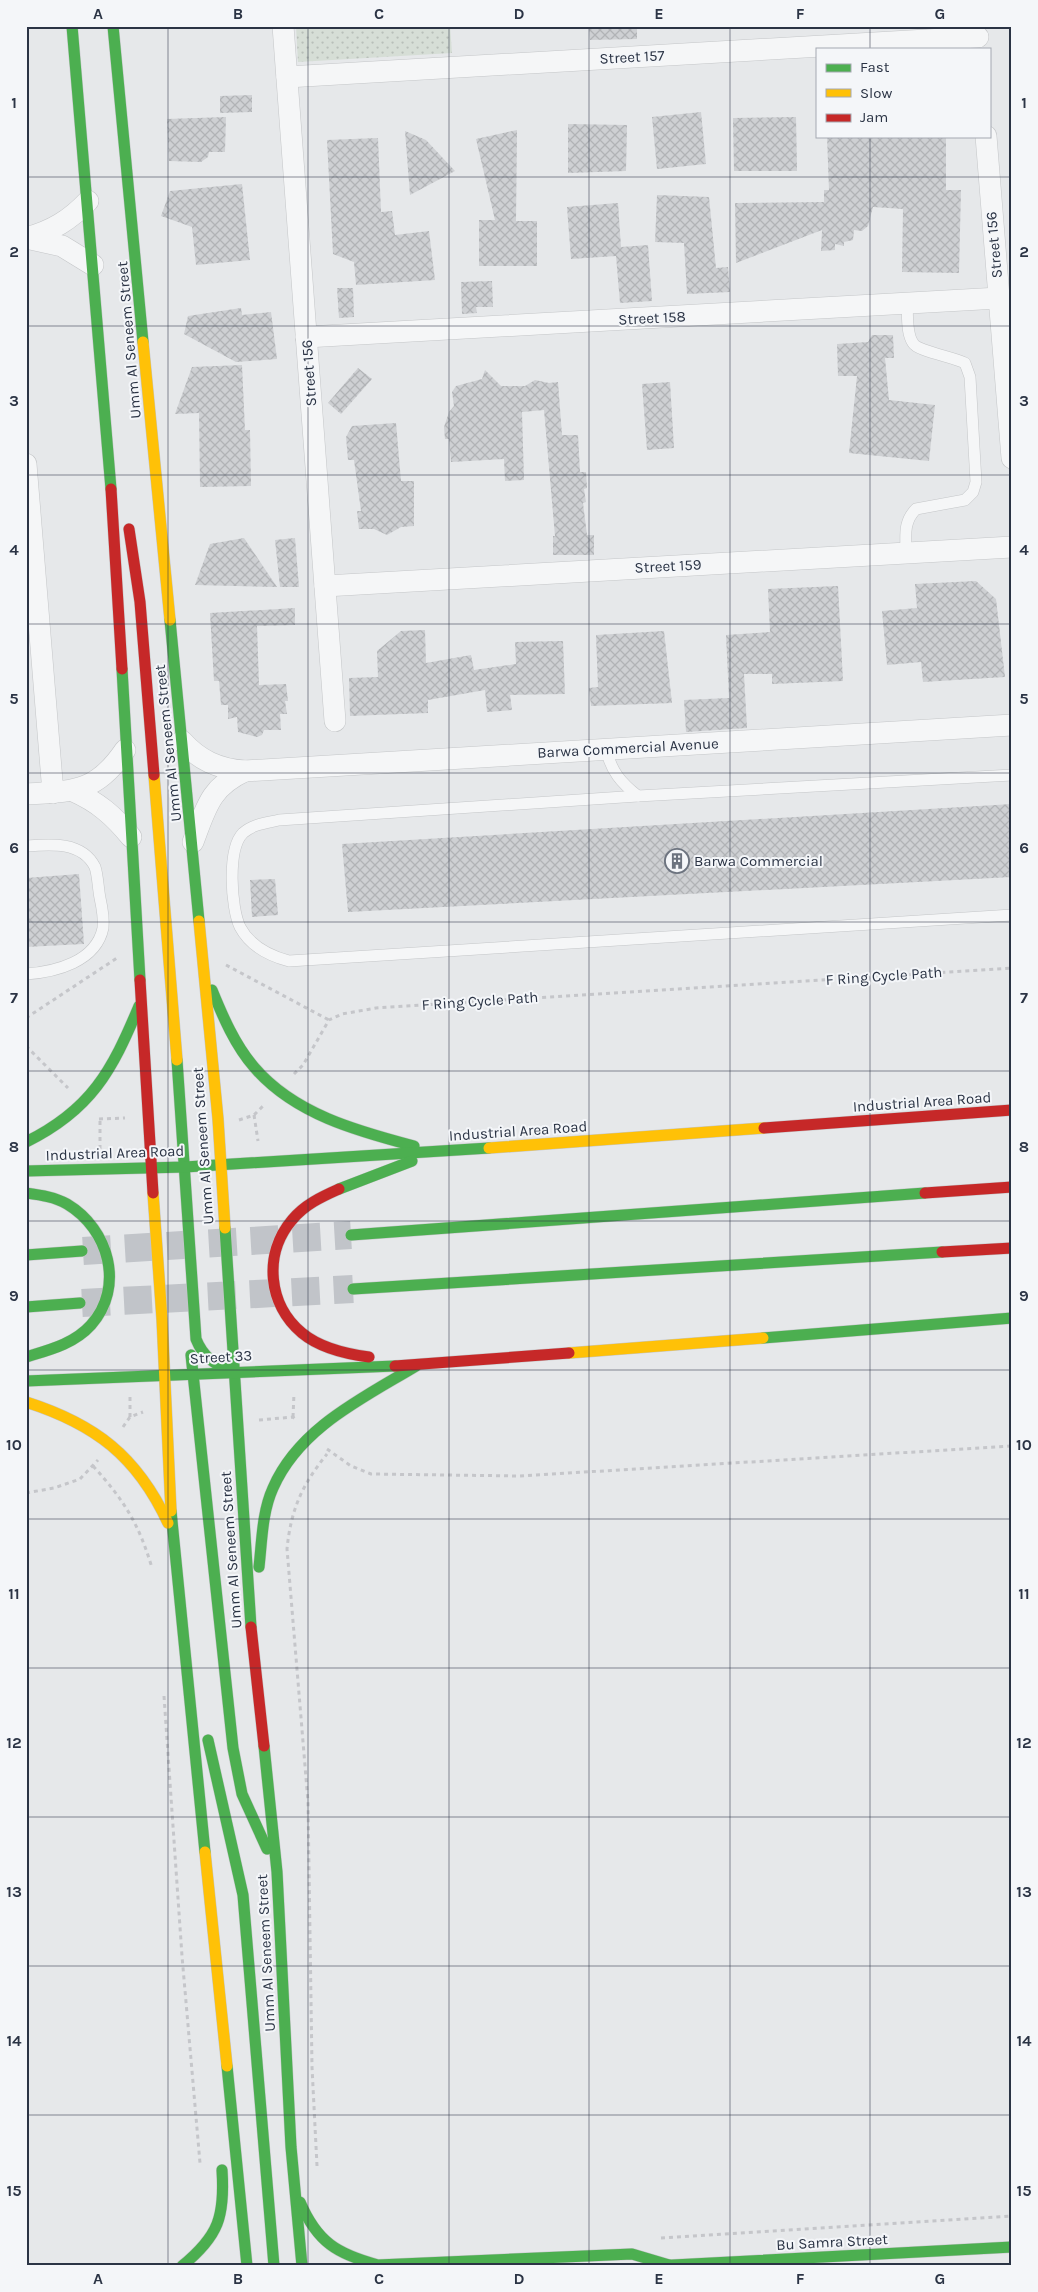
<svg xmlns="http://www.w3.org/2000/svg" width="1038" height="2292" font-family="Karla,sans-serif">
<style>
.grass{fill:url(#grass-dots)}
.building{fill:url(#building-cross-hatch)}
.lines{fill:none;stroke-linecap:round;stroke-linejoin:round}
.highway-tunnel{stroke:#c1c4c9;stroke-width:28;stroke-dasharray:28 14;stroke-linecap:butt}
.lane-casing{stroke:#c4c6c8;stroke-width:12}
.street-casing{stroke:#c4c6c8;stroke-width:22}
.fast-casing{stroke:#c4c6c8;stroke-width:12}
.slow-casing{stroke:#c4c6c8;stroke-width:12}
.jam-casing{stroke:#c4c6c8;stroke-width:12}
.path{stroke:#c5c6ca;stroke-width:3;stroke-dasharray:4 4;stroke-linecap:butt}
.lane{stroke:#f5f6f7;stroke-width:11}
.street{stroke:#f5f6f7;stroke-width:21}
.fast{stroke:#4caf50;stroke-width:11}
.slow{stroke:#ffc107;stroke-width:11}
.jam{stroke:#c62828;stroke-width:11}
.grid{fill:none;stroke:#2b3445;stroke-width:1;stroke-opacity:0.55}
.labels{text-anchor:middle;stroke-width:4;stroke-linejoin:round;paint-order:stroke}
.street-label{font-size:15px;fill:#2b3445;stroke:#f4f6f9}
.poi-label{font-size:15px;fill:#2b3445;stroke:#f4f6f9;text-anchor:start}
.neatline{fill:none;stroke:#2b3445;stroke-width:2}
.grid-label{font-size:16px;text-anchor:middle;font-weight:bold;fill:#2b3445}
</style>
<defs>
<pattern id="grass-dots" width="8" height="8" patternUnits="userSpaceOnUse" patternTransform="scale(1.25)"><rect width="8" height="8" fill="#d6ded6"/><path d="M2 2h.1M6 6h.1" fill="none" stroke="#b8bfb9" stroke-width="1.8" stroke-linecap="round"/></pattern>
<pattern id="building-cross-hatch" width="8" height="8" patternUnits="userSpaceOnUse" patternTransform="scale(1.25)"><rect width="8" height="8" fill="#ced0d3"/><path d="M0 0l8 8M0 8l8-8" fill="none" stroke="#b1b3b6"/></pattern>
</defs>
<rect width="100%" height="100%" fill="#e6e8ea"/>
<polygon class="grass" points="296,26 450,26 452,53 298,62"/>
<g class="building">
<polygon points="589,26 637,26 637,39 590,40"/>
<polygon points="252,95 252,112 220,113 220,96"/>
<polygon points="701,112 706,164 657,169 652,117"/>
<polygon points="226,117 225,152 209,152 208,157 201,162 169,161 167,119"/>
<polygon points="796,117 797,171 734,171 733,118"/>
<polygon points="568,124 627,125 626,171 568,173"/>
<polygon points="517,130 516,221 537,221 537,266 479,266 479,220 495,220 476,139"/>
<polygon points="405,131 426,140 455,171 410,195"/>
<polygon points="827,136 946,136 946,190 961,190 959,273 902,272 903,209 873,207 868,226 862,231 854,230 853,240 844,242 844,246 835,244 835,250 821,251 822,230 736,263 735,203 824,202 824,190 829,190"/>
<polygon points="378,138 381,212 392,211 395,235 429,231 435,280 356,285 354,262 333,254 327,140"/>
<polygon points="242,184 250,260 196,265 192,227 161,216 170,191"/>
<polygon points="657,195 709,197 716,268 728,267 730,292 687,294 684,243 655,242"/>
<polygon points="618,203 621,247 648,245 652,301 620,303 616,256 571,259 567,207"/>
<polygon points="492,281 493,307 476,307 477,313 462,314 461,282"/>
<polygon points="337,288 353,288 354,317 339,318"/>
<polygon points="241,308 242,315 271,312 277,359 236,362 184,334 188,316"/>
<polygon points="872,335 893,335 894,358 885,358 889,400 935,405 929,461 849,453 857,376 838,376 837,344 868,342"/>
<polygon points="242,365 245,430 250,430 251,486 200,487 199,413 175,414 192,367"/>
<polygon points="358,368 372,379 341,414 328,403"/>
<polygon points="485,370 501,386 525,386 535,380 549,383 558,382 562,435 578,435 580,472 586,472 587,488 584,489 586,502 583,503 587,535 594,535 594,555 553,555 553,536 555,536 544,410 522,412 524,480 505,481 504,459 451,462 449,439 445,439 444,427 449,412 454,406 452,392 456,386 482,379"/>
<polygon points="670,382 674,448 647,450 642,384"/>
<polygon points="396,423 401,481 414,481 414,526 401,527 387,535 374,529 359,529 357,511 361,511 354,460 348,460 346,437 352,426"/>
<polygon points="244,538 277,587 195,585 210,544"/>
<polygon points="295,538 299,587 280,587 275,540"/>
<polygon points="976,581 996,599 1005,677 923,682 921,662 887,665 882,611 917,608 915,584"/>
<polygon points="838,586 843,681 772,684 772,674 744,674 747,728 686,732 684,700 729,698 726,635 770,632 768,589"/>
<polygon points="295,608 295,625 257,626 259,685 286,684 288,701 285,701 287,714 280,714 281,730 264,730 262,735 257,737 238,732 237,717 228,719 228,705 221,705 219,681 214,681 210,613"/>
<polygon points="425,630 426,663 471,655 474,670 516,664 515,642 563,641 565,694 510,695 512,710 487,712 485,690 428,700 428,713 350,716 349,678 378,677 377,651 401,631"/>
<polygon points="664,631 672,703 591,706 589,688 598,687 596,635"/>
<polygon points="1012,804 1012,877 348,912 342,844"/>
<polygon points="79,874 84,944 26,947 26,878"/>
<polygon points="275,879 278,915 252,917 250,880"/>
</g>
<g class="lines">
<g class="highway-tunnel">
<polyline points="83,1251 351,1235"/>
<polyline points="82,1303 353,1289"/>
</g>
<defs>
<g id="lane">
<path d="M906 552C906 536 903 522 916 509L965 500 973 492 976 482 970 377 965 363C953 357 917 351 913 343 906 333 908 315 907 303"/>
<path d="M606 749C611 771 621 783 638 796"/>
<path d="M1012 775 638 796 279 820C266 823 253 824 243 833 227 849 231 908 240 927 250 946 270 956 289 961L1012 915"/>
<path d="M26 846C50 844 82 841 95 867 98 876 98 888 100 898 102 907 104 918 103 928 96 962 55 972 26 974"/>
</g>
<g id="street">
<polyline points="283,26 335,721"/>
<polyline points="287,77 978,37"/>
<polyline points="986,136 1012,458"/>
<path d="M26 238C52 231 70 220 88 201"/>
<polyline points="26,238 62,246 93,265"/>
<polyline points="306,337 999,298"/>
<polyline points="26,464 53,793"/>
<polyline points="325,586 1012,547"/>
<path d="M182 741C199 760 218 769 245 771L1012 725"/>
<path d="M73 791C98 802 114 816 131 837"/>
<path d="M26 794C74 791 96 793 125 750"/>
<path d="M193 842C206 808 210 787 245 771"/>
</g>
<g id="fast">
<polyline points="72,26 111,489"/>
<polyline points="113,26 143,342"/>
<polyline points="170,620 199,921"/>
<polyline points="122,669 140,980"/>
<path d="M212 990C223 1017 235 1045 254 1067 294 1114 357 1131 414 1146"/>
<path d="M177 1060 196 1339C203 1357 215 1365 233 1372"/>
<path d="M26 1142C91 1110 112 1071 139 1006"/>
<polyline points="26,1171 185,1167 489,1148"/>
<polyline points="339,1189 412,1161"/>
<path d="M26 1193C40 1195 55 1197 67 1204 109 1229 125 1287 91 1325 74 1344 49 1350 26 1357"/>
<polyline points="225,1228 251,1627"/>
<polyline points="351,1235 925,1193"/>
<polyline points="26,1255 82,1251"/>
<polyline points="353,1289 942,1252"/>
<polyline points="26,1307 80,1303"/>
<polyline points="763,1338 1012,1318"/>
<polyline points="191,1355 233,1748 242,1794 267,1849"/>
<polyline points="26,1381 395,1366"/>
<polyline points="171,1511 205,1852"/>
<path d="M259 1567C262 1541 262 1512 273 1488 299 1428 363 1398 416 1366"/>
<polyline points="208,1740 243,1895 274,2266"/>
<polyline points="264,1746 277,1872 291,2147 302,2266"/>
<polyline points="227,2066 247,2266"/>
<path d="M300 2202C317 2242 337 2254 378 2265L632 2254 669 2265"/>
<path d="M182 2266C219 2236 225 2216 222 2170"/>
<polyline points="654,2266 1012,2247"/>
</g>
<g id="slow">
<polyline points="143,342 170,620"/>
<polyline points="154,775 177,1060"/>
<polyline points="199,921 218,1119 225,1228"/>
<polyline points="489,1148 764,1128"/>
<polyline points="153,1193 162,1319 171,1511"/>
<polyline points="569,1353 763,1338"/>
<path d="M26 1402C95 1424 137 1456 168 1523"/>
<polyline points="205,1852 227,2066"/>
</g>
<g id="jam">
<polyline points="111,489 122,669"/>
<polyline points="129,529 140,602 154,775"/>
<polyline points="140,980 153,1193"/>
<polyline points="764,1128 1012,1110"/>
<path d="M339 1189C321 1197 304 1205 292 1220 263 1254 268 1305 302 1333 320 1348 346 1354 369 1357"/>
<polyline points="925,1193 1012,1187"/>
<polyline points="942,1252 1012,1248"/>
<polyline points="395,1366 569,1353"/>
<polyline points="251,1627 264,1746"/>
</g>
</defs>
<use href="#lane" class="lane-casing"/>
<use href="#street" class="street-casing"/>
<use href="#fast" class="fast-casing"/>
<use href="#slow" class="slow-casing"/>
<use href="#jam" class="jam-casing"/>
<g class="path">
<polyline points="226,965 329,1020"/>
<polyline points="26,1018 117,958"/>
<polyline points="26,1046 68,1088"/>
<polyline points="294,1074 303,1065 329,1020 342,1014 376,1008 1012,968"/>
<polyline points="254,1115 258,1141"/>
<polyline points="99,1119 125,1118"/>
<polyline points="239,1120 254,1115 263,1106"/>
<polyline points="100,1149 100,1119"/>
<polyline points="130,1397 130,1417"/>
<polyline points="293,1417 294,1393"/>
<polyline points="259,1420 293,1417 297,1421"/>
<polyline points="123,1427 130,1417 143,1412"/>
<polyline points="327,1449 351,1466 371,1474 520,1476 1012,1446"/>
<path d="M93 1466C124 1500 139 1524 152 1568"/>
<polyline points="26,1493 54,1488 80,1479 98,1460"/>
<polyline points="164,1696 182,1956 200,2163"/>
<path d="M317 2166 312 2067 308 1802 287 1549C291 1509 302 1485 327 1454"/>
<polyline points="661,2238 1012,2216"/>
</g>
<use href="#lane" class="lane"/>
<use href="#street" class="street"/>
<use href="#fast" class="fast"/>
<use href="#slow" class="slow"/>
<use href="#jam" class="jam"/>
</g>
<path class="grid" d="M168 26V2266M308 26V2266M449 26V2266M589 26V2266M730 26V2266M870 26V49M870 136V2266M26 177H1012M26 326H1012M26 475H1012M26 624H1012M26 773H1012M26 922H1012M26 1071H1012M26 1221H1012M26 1370H1012M26 1519H1012M26 1668H1012M26 1817H1012M26 1966H1012M26 2115H1012"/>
<defs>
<symbol id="building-ring" viewBox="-11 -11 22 22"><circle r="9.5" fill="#f4f6f9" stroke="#6c737f" stroke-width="1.5"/><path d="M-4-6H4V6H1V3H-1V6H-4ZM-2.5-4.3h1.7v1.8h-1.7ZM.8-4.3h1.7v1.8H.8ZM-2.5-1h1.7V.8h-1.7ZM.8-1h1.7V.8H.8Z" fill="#6c737f"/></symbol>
</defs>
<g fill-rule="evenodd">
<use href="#building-ring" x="663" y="847" width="28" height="28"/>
</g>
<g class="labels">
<g class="street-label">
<text transform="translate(632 57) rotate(-3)" y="5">Street 157</text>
<text transform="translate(994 245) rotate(-95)" y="5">Street 156</text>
<text transform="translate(652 318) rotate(-3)" y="5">Street 158</text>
<text transform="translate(129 340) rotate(-95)" y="5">Umm Al Seneem Street</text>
<text transform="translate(309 373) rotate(-94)" y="5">Street 156</text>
<text transform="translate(668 566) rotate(-3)" y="5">Street 159</text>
<text transform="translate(168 743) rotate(-96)" y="5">Umm Al Seneem Street</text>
<text transform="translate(628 748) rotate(-3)" y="5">Barwa Commercial Avenue</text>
<text transform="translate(884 976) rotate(-4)" y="5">F Ring Cycle Path</text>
<text transform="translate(480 1001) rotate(-4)" y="5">F Ring Cycle Path</text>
<text transform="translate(922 1102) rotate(-4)" y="5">Industrial Area Road</text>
<text transform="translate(518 1131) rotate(-4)" y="5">Industrial Area Road</text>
<text transform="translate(203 1146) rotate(-94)" y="5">Umm Al Seneem Street</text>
<text transform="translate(115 1153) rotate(-2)" y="5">Industrial Area Road</text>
<text transform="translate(221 1357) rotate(-3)" y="5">Street 33</text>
<text transform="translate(231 1550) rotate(-94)" y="5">Umm Al Seneem Street</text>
<text transform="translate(266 1953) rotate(-93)" y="5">Umm Al Seneem Street</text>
<text transform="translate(832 2242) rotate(-3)" y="5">Bu Samra Street</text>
</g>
<g class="poi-label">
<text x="694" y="866">Barwa Commercial</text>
</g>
</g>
<rect width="1038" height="2292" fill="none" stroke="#f4f6f9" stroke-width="55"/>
<rect x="816" y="48" width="175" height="90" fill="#f4f6f9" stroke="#a4a8b1"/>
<rect x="826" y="64" width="25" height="8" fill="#4caf50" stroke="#a4a8b1"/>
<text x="860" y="72" font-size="15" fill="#2b3445">Fast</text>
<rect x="826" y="89" width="25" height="8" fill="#ffc107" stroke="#a4a8b1"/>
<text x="860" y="98" font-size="15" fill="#2b3445">Slow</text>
<rect x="826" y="114" width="25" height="8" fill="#c62828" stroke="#a4a8b1"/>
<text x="860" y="122" font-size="15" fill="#2b3445">Jam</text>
<rect x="28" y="28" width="982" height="2236" class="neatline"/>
<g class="grid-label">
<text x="98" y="19">A</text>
<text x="238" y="19">B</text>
<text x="379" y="19">C</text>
<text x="519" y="19">D</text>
<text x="659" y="19">E</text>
<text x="800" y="19">F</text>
<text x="940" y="19">G</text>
<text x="14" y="108">1</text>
<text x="1024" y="108">1</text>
<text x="14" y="257">2</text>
<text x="1024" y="257">2</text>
<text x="14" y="406">3</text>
<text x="1024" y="406">3</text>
<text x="14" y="555">4</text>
<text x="1024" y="555">4</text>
<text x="14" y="704">5</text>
<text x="1024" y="704">5</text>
<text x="14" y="853">6</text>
<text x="1024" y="853">6</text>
<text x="14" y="1003">7</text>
<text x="1024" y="1003">7</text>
<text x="14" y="1152">8</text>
<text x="1024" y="1152">8</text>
<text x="14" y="1301">9</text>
<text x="1024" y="1301">9</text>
<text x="14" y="1450">10</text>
<text x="1024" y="1450">10</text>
<text x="14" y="1599">11</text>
<text x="1024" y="1599">11</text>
<text x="14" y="1748">12</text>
<text x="1024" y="1748">12</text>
<text x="14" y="1897">13</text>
<text x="1024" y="1897">13</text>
<text x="14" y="2046">14</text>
<text x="1024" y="2046">14</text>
<text x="14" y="2196">15</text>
<text x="1024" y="2196">15</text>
<text x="98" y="2284">A</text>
<text x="238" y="2284">B</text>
<text x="379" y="2284">C</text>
<text x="519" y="2284">D</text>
<text x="659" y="2284">E</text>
<text x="800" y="2284">F</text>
<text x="940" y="2284">G</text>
</g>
</svg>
